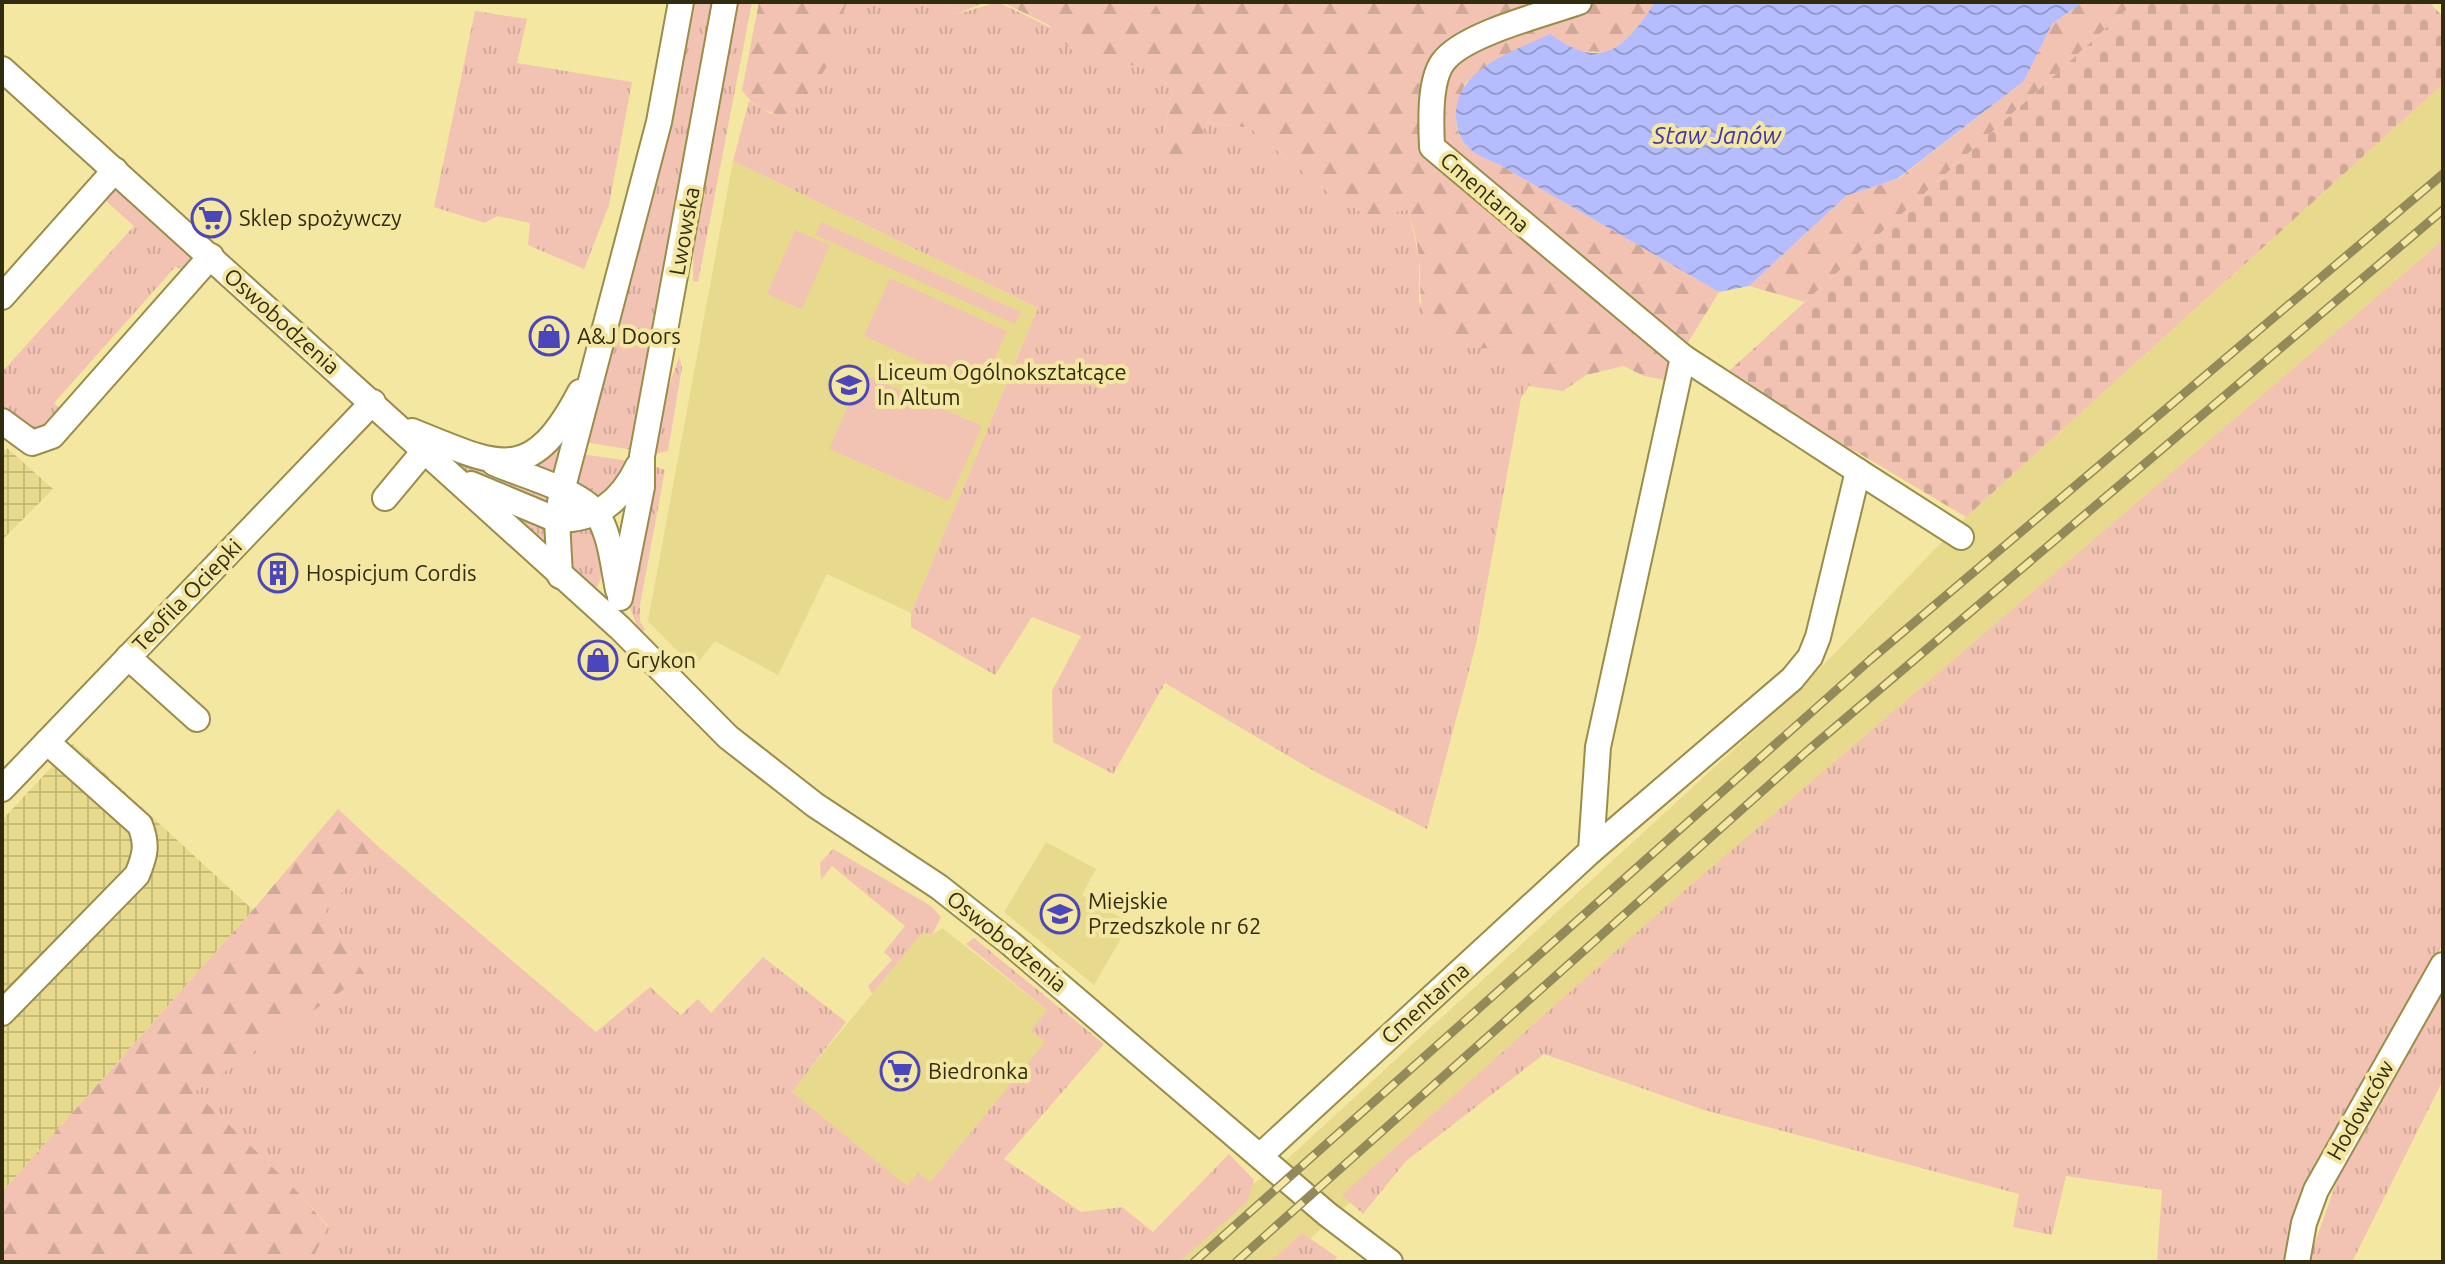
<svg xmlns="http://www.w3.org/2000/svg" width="2445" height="1264" font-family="Ubuntu,sans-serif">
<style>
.built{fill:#e8da8c}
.industrial{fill:url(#industrial-grid)}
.grass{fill:url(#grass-tufts)}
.forest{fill:url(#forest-firs)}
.cemetery{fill:url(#cemetery-stones)}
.pitch{fill:#f2c3b3}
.water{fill:url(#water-waves)}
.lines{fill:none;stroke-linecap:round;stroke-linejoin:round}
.minor-casing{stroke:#998d4a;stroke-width:28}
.minor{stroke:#fff;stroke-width:24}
.rail-casing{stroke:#938a59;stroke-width:9}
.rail{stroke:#f3e7a1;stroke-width:6;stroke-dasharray:18;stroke-linecap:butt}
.labels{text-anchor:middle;stroke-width:8;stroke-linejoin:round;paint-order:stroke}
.street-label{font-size:22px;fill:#312c10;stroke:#f3e7a1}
.poi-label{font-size:22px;fill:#312c10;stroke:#f3e7a1;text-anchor:start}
.water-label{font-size:24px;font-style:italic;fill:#4135ae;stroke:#f3e7a1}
</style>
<defs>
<pattern id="industrial-grid" width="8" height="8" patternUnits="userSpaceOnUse" patternTransform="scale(2)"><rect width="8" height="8" fill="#e8da8c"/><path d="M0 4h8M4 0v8" fill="none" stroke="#c7bb78"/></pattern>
<pattern id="grass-tufts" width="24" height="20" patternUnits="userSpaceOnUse" patternTransform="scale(2)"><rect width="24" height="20" fill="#f2c3b3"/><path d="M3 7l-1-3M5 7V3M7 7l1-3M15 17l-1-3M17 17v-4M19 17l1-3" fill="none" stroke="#d0a899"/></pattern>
<pattern id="forest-firs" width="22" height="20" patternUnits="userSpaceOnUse" patternTransform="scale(2)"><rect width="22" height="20" fill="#f2c3b3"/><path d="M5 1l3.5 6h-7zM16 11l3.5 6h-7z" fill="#d0a899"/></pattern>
<pattern id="cemetery-stones" width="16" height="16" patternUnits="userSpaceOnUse" patternTransform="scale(2)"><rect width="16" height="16" fill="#f2c3b3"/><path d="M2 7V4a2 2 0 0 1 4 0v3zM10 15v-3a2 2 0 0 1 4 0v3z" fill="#d0a899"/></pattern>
<pattern id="water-waves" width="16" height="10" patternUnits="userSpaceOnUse" patternTransform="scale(2)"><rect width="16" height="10" fill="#b6bdfe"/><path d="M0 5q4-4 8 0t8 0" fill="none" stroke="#959acc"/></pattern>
</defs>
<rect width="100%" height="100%" fill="#f3e7a1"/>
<g class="built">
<polygon points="2443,84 2443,253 1479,1086 1284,1262 1160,1262 1237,1195 1283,1163 1802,687 1966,517"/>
<polygon points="733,161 1038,308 911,613 827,574 778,675 715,641 694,668 648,621"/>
<polygon points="1046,842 1096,869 1082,895 1130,923 1094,985 1004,912"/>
<polygon points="942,928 1047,1010 1046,1042 929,1183 907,1187 791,1092 923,932 932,935"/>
</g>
<g class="industrial">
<polygon points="7,448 53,489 2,540 2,453"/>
<polygon points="73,744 253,910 2,1192 2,820"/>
</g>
<g class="grass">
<polygon points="691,2 715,2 633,450 584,442 658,173"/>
<polygon points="735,2 752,2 698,282 693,281 694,231"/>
<path d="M848 2H939L957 14 998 2 1112 57 1156 72 1172 90 1167 121 1158 146H1201L1204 122 1250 128 1334 197 1408 210 1419 257V302L1466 347C1505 349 1513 349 1529 386L1521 398 1476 644 1427 829 1314 771 1165 683 1113 774 1053 742 1052 691 1081 636 1032 617 995 675 911 627V613L1038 308 733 161 749 101 771 114 797 107 805 97Z"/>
<polygon points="1114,2 1158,2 1148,17"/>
<polygon points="475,11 527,19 517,63 632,82 609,205 584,269 528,245 530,223 497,216 485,223 434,207"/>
<polygon points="118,185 196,255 189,276 176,266 54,403 65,415 33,437 2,412 2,372 134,226 105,200"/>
<polygon points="2443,240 2443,942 2288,1262 2157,1262 2162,1190 2066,1176 2052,1235 2013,1227 2019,1194 1704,1110 1544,1054 1406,1161 1363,1214 1342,1195 1670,903"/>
<polygon points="679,357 682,367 668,451 654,454 663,403"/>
<polygon points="555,445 566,451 556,471 530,464"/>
<polygon points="581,454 630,461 619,482 596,498 575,482"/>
<polygon points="463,461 553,495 551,507 460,467"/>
<polygon points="651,465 665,470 640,605 640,621 645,630 639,632 627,599"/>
<polygon points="493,504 546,524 549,553"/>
<path d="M588 523C600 541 610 577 592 593L571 574 563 529Z"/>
<polygon points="380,848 596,1032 650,987 681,1015 698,999 711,1013 763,957 846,1022 792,1092 907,1186 918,1173 930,1182 1045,1042 1031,1030 1047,1010 966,944 974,938 1104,1044 1004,1159 1081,1212 1122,1207 1153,1232 1229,1154 1254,1180 1247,1202 1179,1262 311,1262 328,1226 300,1194 194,1092 365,975 325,911"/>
<polygon points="833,849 931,906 941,917 932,935 923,932 872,994 868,986 892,960 884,952 905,926 832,866 821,880 820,863"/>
<polygon points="2443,989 2443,1080 2352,1262 2308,1262 2340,1172"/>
<polygon points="1302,1233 1337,1257 1333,1262 1270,1262"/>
</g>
<g class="forest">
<path d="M759 2H848C841 13 845 19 842 31 833 64 811 92 789 116 769 114 753 107 742 90Z"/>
<polygon points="937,2 985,2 957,14"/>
<path d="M1002 2H1114L1148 17 1158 2H1655L1634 35 1608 52 1573 51 1466 82C1447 126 1454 147 1498 164L1719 292 1665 380 1644 376 1624 366 1586 375 1563 391 1529 386C1500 323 1477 366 1438 335 1415 316 1422 284 1419 259 1418 243 1412 226 1408 210L1370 217 1334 197 1250 128 1205 122 1201 146 1185 174 1166 167 1158 146 1167 121 1172 90 1156 72 1107 58H1083L1067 46 1049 25Z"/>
<polygon points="2083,2 2135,2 1805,302 1749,286 1846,196 1898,179 2024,81 2052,24"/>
<polygon points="338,809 380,848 325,911 365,975 195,1092 300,1194 328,1227 311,1262 2,1262 2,1192 253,910"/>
</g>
<polygon class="cemetery" points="2135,2 2429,2 2443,17 2443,84 1966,517 1855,451 1844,450 1728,372"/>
<g class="pitch">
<polygon points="821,222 1021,312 1015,324 815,235"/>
<polygon points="795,230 830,245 802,309 767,294"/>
<polygon points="890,278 1007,331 981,389 864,336"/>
<polygon points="862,374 982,426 949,501 829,449"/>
</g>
<path class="water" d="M1655 2H2083L2052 24 2024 81 1897 179 1846 196 1749 286 1719 292 1498 164C1475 155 1458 146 1456 119 1453 69 1513 52 1550 34 1601 72 1625 49 1655 2Z"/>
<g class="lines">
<defs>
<g id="minor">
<path d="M1579 2C1545 14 1463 34 1443 62 1429 81 1431 124 1432 147L1683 357 1858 471 1818 637 1810 657 1792 679 1591 851"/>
<polyline points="2,69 620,628 728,737 815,805 939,887 1010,943 1327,1214 1390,1262"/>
<polyline points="2,297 115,170"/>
<polyline points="2,421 32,443 52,436 211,256"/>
<path d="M412 431C497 465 530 488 580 392"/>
<path d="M494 463C520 475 585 491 599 517 611 539 613 566 618 590"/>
<polyline points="1858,471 1961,537"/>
<path d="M471 484 557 520C598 520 621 501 638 466"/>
<polyline points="385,498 425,450"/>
<polyline points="560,576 557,520 562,491 659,122 681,2"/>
<polyline points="620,598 642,487 642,456 725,2"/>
<polyline points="128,657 197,719"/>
<polyline points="2,789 373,402"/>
<path d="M2 1013 137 875C145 856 148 845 140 825L47 742"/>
<polyline points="1260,1156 1591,851 1598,747 1683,357"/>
<polyline points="2297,1262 2304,1223 2316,1190 2443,965"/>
</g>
</defs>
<use href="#minor" class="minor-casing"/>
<use href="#minor" class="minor"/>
<defs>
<g id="rail">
<polyline points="1194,1262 1870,660 2443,174"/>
<polyline points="1236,1262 1806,752 2443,210"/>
</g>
</defs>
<use href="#rail" class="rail-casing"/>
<use href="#rail" class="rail"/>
</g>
<defs>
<symbol id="supermarket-ring" viewBox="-11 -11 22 22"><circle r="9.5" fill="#f3e7a1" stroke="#4c46bc" stroke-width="1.5"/><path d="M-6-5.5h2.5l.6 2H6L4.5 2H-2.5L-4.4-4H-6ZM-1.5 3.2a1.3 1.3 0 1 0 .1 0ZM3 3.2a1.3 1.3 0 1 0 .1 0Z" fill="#4c46bc"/></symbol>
<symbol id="shop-ring" viewBox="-11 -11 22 22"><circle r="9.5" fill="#f3e7a1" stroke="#4c46bc" stroke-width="1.5"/><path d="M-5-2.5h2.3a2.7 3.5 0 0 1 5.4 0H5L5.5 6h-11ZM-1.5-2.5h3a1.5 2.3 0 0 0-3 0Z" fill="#4c46bc"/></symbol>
<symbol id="school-ring" viewBox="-11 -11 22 22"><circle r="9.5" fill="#f3e7a1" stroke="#4c46bc" stroke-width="1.5"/><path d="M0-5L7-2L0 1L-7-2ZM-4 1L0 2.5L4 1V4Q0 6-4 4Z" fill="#4c46bc"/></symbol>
<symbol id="building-ring" viewBox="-11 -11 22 22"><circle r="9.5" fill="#f3e7a1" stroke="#4c46bc" stroke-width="1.5"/><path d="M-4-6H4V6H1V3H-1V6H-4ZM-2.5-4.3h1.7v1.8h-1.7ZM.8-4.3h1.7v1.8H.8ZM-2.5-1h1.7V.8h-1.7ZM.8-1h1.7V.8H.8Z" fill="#4c46bc"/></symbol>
</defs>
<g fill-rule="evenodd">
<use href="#supermarket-ring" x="189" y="196" width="44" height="44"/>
<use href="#shop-ring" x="527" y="314" width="44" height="44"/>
<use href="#school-ring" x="827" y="363" width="44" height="44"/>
<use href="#building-ring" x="256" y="551" width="44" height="44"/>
<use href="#shop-ring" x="576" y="638" width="44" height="44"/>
<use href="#school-ring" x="1038" y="892" width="44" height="44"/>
<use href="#supermarket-ring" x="878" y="1049" width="44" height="44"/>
</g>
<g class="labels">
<g class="street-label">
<text transform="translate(1485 192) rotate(41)" y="8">Cmentarna</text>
<text transform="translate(684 231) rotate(-80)" y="8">Lwowska</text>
<text transform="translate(282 321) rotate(42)" y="8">Oswobodzenia</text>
<text transform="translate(187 595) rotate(-46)" y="8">Teofila Ociepki</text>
<text transform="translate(1007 941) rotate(39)" y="8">Oswobodzenia</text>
<text transform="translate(1425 1003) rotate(-42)" y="8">Cmentarna</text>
<text transform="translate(2360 1110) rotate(-60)" y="8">Hodowców</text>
</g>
<g class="poi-label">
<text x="239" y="226">Sklep spożywczy</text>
<text x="577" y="344">A&amp;J Doors</text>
<text x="877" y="380">Liceum Ogólnokształcące<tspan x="877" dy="25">In Altum</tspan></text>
<text x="306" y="581">Hospicjum Cordis</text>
<text x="626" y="668">Grykon</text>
<text x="1088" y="909">Miejskie<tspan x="1088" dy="25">Przedszkole nr 62</tspan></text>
<text x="928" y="1079">Biedronka</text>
</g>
<g class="water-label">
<text x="1717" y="144">Staw Janów</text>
</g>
</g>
<rect width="2445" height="1264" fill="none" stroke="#312c10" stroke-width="8"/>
</svg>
